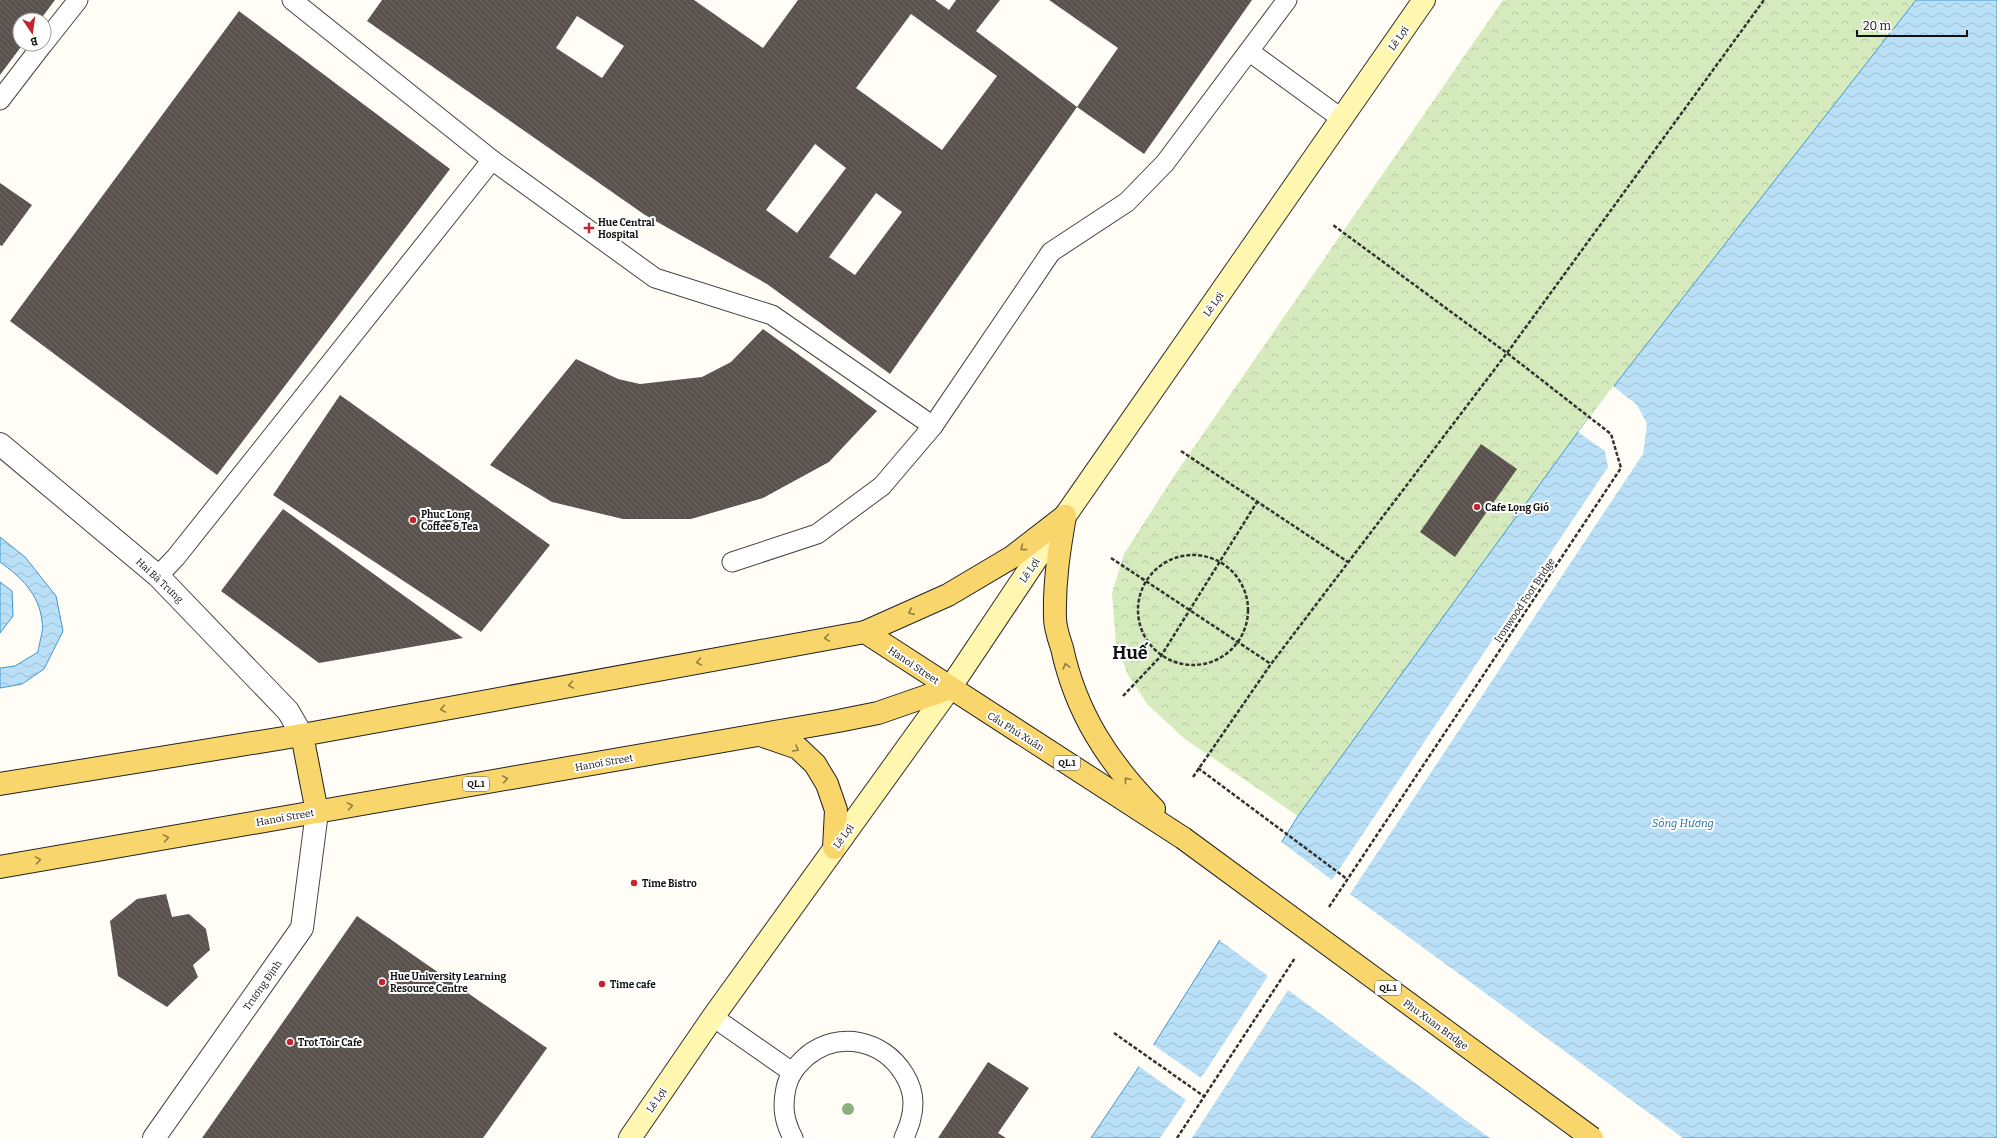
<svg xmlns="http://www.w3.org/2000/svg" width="1997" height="1138" font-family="Bitter,serif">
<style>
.park{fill:url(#park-crowns)}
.water{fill:url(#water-waves);stroke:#3f96cf}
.pier{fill:#fffdf5}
.building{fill:url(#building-back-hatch);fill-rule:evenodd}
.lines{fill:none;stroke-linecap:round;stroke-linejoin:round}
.service-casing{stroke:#444;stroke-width:21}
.minor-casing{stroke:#444;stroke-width:24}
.secondary-casing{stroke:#333;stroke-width:24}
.primary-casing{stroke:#222;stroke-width:24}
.path{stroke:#333;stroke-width:2.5;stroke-dasharray:4 2;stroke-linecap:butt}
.service{stroke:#fff;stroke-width:19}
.minor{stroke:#fff;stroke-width:22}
.secondary{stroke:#fff6b0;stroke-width:22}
.primary{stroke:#f9d66b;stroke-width:22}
.primary-bridge-casing{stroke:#222;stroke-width:24;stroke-linecap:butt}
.primary-bridge{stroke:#f9d66b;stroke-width:22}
.tree{fill:#8dad7f}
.oneway{stroke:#917d42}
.poi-dot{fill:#c4262e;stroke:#fff;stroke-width:1.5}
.labels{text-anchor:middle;stroke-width:4;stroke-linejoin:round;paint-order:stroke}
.shield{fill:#fff;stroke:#585858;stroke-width:1}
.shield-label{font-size:9px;font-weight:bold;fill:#111}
.street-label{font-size:10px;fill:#111;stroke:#fff}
.poi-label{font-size:10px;font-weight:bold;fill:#111;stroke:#fff;text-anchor:start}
.water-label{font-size:11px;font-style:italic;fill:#1768a6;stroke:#fff}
.town-label{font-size:18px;font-weight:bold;fill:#111;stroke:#fff}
</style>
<defs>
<pattern id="park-crowns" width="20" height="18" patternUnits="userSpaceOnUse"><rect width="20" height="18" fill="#d5ebbd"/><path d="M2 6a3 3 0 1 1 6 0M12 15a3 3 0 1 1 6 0" fill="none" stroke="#b6c8a1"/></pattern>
<pattern id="water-waves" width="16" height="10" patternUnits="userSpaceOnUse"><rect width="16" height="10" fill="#b9e0f7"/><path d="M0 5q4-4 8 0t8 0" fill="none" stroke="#9ebfd3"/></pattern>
<pattern id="building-back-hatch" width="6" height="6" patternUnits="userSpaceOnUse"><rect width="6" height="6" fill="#5a524d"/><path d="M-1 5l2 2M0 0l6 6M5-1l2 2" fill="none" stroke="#6d6662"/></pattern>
</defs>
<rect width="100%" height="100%" fill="#fffdf5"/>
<polygon class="park" points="1503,0 1916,0 1578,432 1298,816 1185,739 1148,705 1128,675 1116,644 1112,593 1124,554 1176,473"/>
<g class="water">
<polygon points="1916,0 1997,0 1997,1138 1091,1138 1151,1049 1298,816 1578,432"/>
<path d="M0 537 25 557 56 596 63 631 44 669 22 684 0 688V668L15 666 38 652C39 643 44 631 42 621 39 594 21 577 0 562Z"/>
<polygon points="0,582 12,591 13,616 0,633"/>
</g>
<polygon class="pier" points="1613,386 1637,405 1647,424 1643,454 1350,894 1683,1138 1490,1138 1288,990 1192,1138 1160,1138 1186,1100 1137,1065 1152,1044 1201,1078 1268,976 1218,939 1280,841 1332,880 1608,467 1605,451 1578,432"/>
<g class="building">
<polygon points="0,0 55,0 40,20 20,20 20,44 23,44 0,75"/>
<path d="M382 0H694L763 48 798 0H935L949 10 956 0H1000L976 31 1077 107 1118 48 1049 0H1252L1144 154 1077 107 890 374 767 284 645 215 367 21ZM911 14 997 76 942 150 856 88ZM577 16 624 46 602 78 556 48ZM815 144 846 168 797 233 766 210ZM876 193 902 212 855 275 829 257Z"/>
<polygon points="239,11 450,169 217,475 10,321"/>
<polygon points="0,183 32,205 2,246 0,245"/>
<polygon points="763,329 877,411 829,462 763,498 691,519 623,519 552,502 490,465 576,359 618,379 640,384 702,377 731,362"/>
<polygon points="340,395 550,545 481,632 273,495"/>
<polygon points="1481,444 1517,469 1455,557 1420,532"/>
<polygon points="283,509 463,638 319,663 221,591"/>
<polygon points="166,894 172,917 189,914 206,929 210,950 193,965 198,977 167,1007 118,976 110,921 137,899"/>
<polygon points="357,916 547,1048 483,1138 202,1138"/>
<polygon points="988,1062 1029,1088 998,1133 1006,1138 938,1138"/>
</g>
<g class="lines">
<defs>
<g id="service">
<polyline points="292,0 492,160 655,278 772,315 933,426"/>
<polyline points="44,43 78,0"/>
<polyline points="1250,52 1342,119"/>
<polyline points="0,100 43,44"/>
<polyline points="732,562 817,534 882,486 933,426 1051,252 1127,202 1165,163 1287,0"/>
<polyline points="158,576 176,557 492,160"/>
<polyline points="713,1017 792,1072"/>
<path d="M793 1138C784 1121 782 1107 786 1088 789 1074 797 1065 807 1056 839 1030 883 1040 904 1074 909 1082 913 1093 913 1103 913 1116 909 1126 904 1138"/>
</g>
<g id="minor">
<polyline points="0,444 158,576 288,711 302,735"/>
<polyline points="154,1138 302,928 317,812"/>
</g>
<polyline id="secondary" points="630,1138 713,1017 950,688 1065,516 1424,0"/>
<g id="primary">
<path d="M1065 516C1059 550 1054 583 1055 618 1055 628 1059 639 1062 648 1076 713 1108 762 1154 809"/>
<polyline points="865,632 1183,838"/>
<polyline points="302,735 317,812"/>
<polyline points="763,736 798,748 815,764 827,784 836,810 834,848"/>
<polyline points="0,784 302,735 865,632 948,595 1012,557 1065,516"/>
<polyline points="0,867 838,721 878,713 950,688"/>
</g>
</defs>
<use href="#service" class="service-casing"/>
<use href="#minor" class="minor-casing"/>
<use href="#secondary" class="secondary-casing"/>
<use href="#primary" class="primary-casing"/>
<g class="path">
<polyline points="1181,451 1348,562"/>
<circle cx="1193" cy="610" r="55"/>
<polyline points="1111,558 1271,664"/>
<polyline points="1123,696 1161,656 1257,502"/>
<polyline points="1198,768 1347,879"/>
<polyline points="1193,777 1271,664 1507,353 1764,0"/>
<polyline points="1329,907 1621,468 1611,434 1507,353 1333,225"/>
<polyline points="1114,1033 1205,1097"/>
<polyline points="1177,1138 1295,958"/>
</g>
<use href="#service" class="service"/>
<use href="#minor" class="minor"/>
<use href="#secondary" class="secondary"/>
<use href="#primary" class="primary"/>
<defs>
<polyline id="primary-bridge" points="1183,838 1592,1138"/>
</defs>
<use href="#primary-bridge" class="primary-bridge-casing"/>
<use href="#primary-bridge" class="primary-bridge"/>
</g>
<circle class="tree" cx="848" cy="1109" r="6"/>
<defs><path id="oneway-chevron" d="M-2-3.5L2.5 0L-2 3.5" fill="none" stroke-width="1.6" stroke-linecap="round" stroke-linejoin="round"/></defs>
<g class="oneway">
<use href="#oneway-chevron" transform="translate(1023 548) rotate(143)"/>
<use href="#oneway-chevron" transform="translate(911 612) rotate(156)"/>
<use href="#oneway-chevron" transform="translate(827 638) rotate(171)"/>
<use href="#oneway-chevron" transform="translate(699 662) rotate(170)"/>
<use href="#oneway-chevron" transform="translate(1066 666) rotate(-105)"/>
<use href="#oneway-chevron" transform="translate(571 685) rotate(170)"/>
<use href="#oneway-chevron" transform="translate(443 709) rotate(170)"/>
<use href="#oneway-chevron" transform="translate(796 749) rotate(30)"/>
<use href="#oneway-chevron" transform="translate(505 779) rotate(-10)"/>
<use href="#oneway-chevron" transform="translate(1127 780) rotate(-128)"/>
<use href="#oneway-chevron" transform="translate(350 806) rotate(-10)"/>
<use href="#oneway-chevron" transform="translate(166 838) rotate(-10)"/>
<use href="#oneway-chevron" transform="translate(38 860) rotate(-10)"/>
</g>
<g class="poi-dot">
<path d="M587 222h4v4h4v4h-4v4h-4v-4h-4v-4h4z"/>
<circle cx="1477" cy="507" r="4"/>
<circle cx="413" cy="520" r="4"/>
<circle cx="634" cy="883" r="4"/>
<circle cx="382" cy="982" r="4"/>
<circle cx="602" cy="984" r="4"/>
<circle cx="290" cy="1042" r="4"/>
</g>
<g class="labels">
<g class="shield">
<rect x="1054" y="756" width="26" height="14" rx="3"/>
<rect x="463" y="777" width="26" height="14" rx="3"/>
<rect x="1375" y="981" width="26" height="14" rx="3"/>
</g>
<g class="shield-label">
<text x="1067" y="766">QL.1</text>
<text x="476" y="787">QL.1</text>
<text x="1388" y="991">QL.1</text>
</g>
<g class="street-label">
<text transform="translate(1398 38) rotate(-55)" y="4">Lê Lợi</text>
<text transform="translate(1213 304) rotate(-55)" y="4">Lê Lợi</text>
<text transform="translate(1029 570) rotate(-56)" y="4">Lê Lợi</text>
<text transform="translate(160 580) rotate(43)" y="4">Hai Bà Trưng</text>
<text transform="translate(1524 600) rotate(-56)" y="4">Ironwood Foot Bridge</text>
<text transform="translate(914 665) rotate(34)" y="4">Hanoi Street</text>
<text transform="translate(1016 731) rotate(32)" y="4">Cầu Phú Xuân</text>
<text transform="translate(604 762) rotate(-10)" y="4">Hanoi Street</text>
<text transform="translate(285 817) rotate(-10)" y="4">Hanoi Street</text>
<text transform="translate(843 836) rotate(-54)" y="4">Lê Lợi</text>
<text transform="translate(262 985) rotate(-55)" y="4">Trương Định</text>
<text transform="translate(1436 1024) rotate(36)" y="4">Phu Xuan Bridge</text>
<text transform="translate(656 1100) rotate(-56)" y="4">Lê Lợi</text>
</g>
<g class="poi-label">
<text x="598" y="226">Hue Central<tspan x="598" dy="12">Hospital</tspan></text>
<text x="1485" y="511">Cafe Lọng Gió</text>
<text x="421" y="518">Phuc Long<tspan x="421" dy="12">Coffee &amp; Tea</tspan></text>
<text x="642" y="887">Time Bistro</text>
<text x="390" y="980">Hue University Learning<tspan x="390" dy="12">Resource Centre</tspan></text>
<text x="610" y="988">Time cafe</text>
<text x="298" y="1046">Trot Toir Cafe</text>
</g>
<g class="water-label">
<text x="1683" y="827">Sông Hương</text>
</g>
<g class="town-label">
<text x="1130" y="659">Huế</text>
</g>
</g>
<g transform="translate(32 32) rotate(167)"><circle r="19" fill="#ffffff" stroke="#a0a0a0"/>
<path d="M0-3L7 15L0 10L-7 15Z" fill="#c4262e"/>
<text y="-6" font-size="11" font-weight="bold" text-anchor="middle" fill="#111111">B</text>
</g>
<path d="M1857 30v6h110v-6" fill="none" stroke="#111111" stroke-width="2"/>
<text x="1863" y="30" font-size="12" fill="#111111" stroke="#ffffff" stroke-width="3" paint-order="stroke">20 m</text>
</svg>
